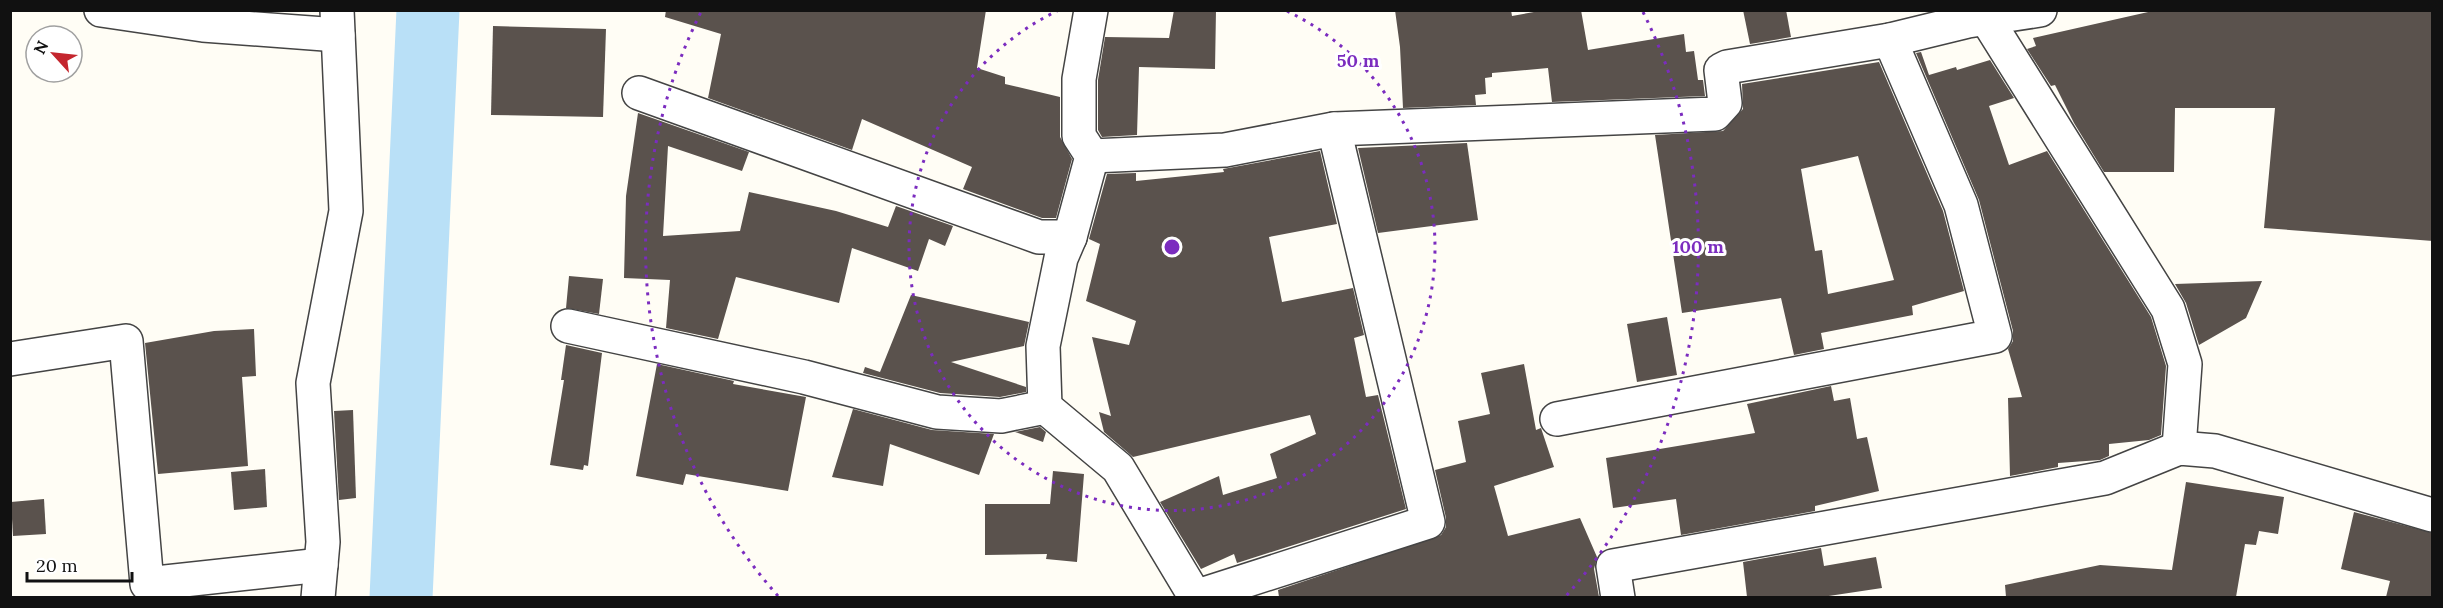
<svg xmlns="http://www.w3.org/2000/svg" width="2443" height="608" font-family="Lora,serif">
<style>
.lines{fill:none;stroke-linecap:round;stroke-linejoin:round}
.river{stroke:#b9e0f7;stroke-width:63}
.building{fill:#5a524d;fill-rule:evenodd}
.minor-casing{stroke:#444;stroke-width:36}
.minor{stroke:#fff;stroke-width:33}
.ring{fill:none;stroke:#7b2cbf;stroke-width:3;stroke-dasharray:3 6}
.centre{fill:#7b2cbf;stroke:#fff;stroke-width:3}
.ring-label{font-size:18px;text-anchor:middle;font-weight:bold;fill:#7b2cbf;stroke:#fff;stroke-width:6;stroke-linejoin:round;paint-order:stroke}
</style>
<rect width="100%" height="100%" fill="#fffdf5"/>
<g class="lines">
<polyline class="river" points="401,598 428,10"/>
</g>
<g class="building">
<polygon points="666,10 986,10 977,68 1005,77 1005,84 1060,97 1060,137 1072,159 1056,218 1042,218 963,189 972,167 862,119 852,150 708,98 721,34 665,17"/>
<polygon points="1174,10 1216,10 1215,69 1139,67 1137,135 1102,137 1098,130 1098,80 1105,37 1169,38"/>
<polygon points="1395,10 1511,10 1512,16 1545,10 1581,10 1588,50 1684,34 1686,52 1694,51 1698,80 1703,80 1705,96 1552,102 1548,68 1492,73 1492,77 1485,78 1486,94 1475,95 1476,105 1403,108 1400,47"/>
<polygon points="1743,10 1786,10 1791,37 1750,44"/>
<polygon points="2157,10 2433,10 2433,241 2264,228 2275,108 2175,108 2174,172 2104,172 2074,123 2055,85 2051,86 2027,49 2036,46 2033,38"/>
<polygon points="493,26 606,29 603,117 491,115"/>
<polygon points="1921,52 1929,75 1956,67 1957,70 1990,60 2014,98 1989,106 2009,165 2047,151 2151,317 2166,366 2161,435 2149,440 2109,444 2109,456 2100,460 2058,463 2058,467 2010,476 2008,398 2022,397 2008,349 2013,341 2013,331 1979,200 1916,53"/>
<path d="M1879 62 1943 211 1964 291 1912 306 1913 315 1821 333 1824 349 1794 355 1781 298 1682 313 1655 135 1723 131 1743 109 1742 84ZM1858 156 1894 280 1828 294 1822 250 1815 251 1801 169Z"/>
<polygon points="638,113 749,152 742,171 668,146 663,236 740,231 749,192 836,211 888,227 896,206 953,226 945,246 929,239 918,271 852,248 839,303 736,277 718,339 666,328 670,280 624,278 626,196"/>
<polygon points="1467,143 1478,220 1378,233 1358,148"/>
<polygon points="1320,151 1337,224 1269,237 1282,302 1353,288 1364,335 1354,338 1366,397 1378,395 1406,509 1237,563 1234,554 1201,569 1160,502 1219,476 1223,495 1277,478 1270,454 1316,434 1310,415 1133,457 1104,432 1099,412 1111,416 1092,337 1129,345 1136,321 1086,301 1100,244 1089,239 1107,174 1136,173 1136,181 1224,172 1223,169"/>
<polygon points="569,276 603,279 599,314 566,308"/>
<polygon points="2262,281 2246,318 2199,345 2186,303 2175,284"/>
<polygon points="911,295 1029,322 1024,346 951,362 1026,387 1026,392 1000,397 940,393 863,373 865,367 880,372"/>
<polygon points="1667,317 1677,375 1637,382 1627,324"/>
<polygon points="254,329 256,376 242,377 248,466 158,474 145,343 214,331"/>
<polygon points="566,345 602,353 588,466 584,465 583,470 550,465 564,380 561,380"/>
<polygon points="657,364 734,381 733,384 806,397 788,491 686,474 683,485 636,476"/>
<polygon points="1524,364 1536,430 1541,428 1554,467 1494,486 1508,536 1580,518 1597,557 1594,569 1599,597 1279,597 1278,590 1441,535 1446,527 1446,518 1435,470 1466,462 1458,421 1490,414 1481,373"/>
<polygon points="1831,386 1834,401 1850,398 1857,439 1867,437 1879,491 1815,506 1815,511 1681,535 1676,499 1613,508 1606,458 1755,433 1747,404"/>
<polygon points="853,409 932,430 994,434 979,475 890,444 883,486 832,477"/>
<polygon points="353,410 356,498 339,500 334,411"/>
<polygon points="1040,427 1046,432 1043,442 1015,432"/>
<polygon points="265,469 267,507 234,510 231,472"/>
<polygon points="1053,471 1084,474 1077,562 1046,559 1047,554 985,555 985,504 1050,504"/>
<polygon points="2186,482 2284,497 2278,534 2259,531 2256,545 2245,544 2236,597 2006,597 2005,585 2100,565 2172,570"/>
<polygon points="44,499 46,534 13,536 11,502"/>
<polygon points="2354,512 2433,533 2433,597 2386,597 2390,581 2341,569"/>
<polygon points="1821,548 1824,566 1876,557 1882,588 1822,597 1747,597 1743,562"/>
</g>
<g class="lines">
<defs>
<g id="minor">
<polyline points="101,10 203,25 338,35"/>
<polyline points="1091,10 1079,79 1079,136 1092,156 1070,237 1061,258 1043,346 1045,407 1118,468 1196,598"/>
<polyline points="1986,18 2168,309 2185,364 2179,448"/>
<polyline points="639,93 1039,237 1070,237"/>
<polyline points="1092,156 1225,150 1334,129 1715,114 1725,103 1721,70 1727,67 1890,40 1968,21 2040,10"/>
<polyline points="568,326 804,377 937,412 1001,416 1045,407"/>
<polyline points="10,359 126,341 147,584 321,565"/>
<polyline points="1557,419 1995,336 1961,205 1890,40"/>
<polyline points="1195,597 1428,522 1334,129"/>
<polyline points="318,598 323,542 313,383 346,211 337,10"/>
<polyline points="1618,598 1613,566 2105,478 2179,448 2215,451 2432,515"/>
</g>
</defs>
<use href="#minor" class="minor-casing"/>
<use href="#minor" class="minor"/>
</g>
<g class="ring">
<path d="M1287 11A263 263 0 1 1 1057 11"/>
<path d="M778 596A526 526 0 0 1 701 12M1643 12A526 526 0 0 1 1566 596"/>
</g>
<circle cx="1172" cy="247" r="9" class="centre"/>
<g class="ring-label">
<text x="1358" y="67">50 m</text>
<text x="1698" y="253">100 m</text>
</g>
<rect width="2443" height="608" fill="none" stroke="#111111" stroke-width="24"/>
<g transform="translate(54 54) rotate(297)"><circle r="28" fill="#ffffff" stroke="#a0a0a0" stroke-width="1.5"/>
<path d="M0-4.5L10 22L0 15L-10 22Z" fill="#c4262e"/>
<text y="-9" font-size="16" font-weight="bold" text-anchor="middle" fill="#111111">N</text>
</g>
<path d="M27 572v9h105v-9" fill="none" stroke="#111111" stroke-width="3"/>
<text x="36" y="572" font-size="18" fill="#111111" stroke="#ffffff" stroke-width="4.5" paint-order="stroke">20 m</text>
</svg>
